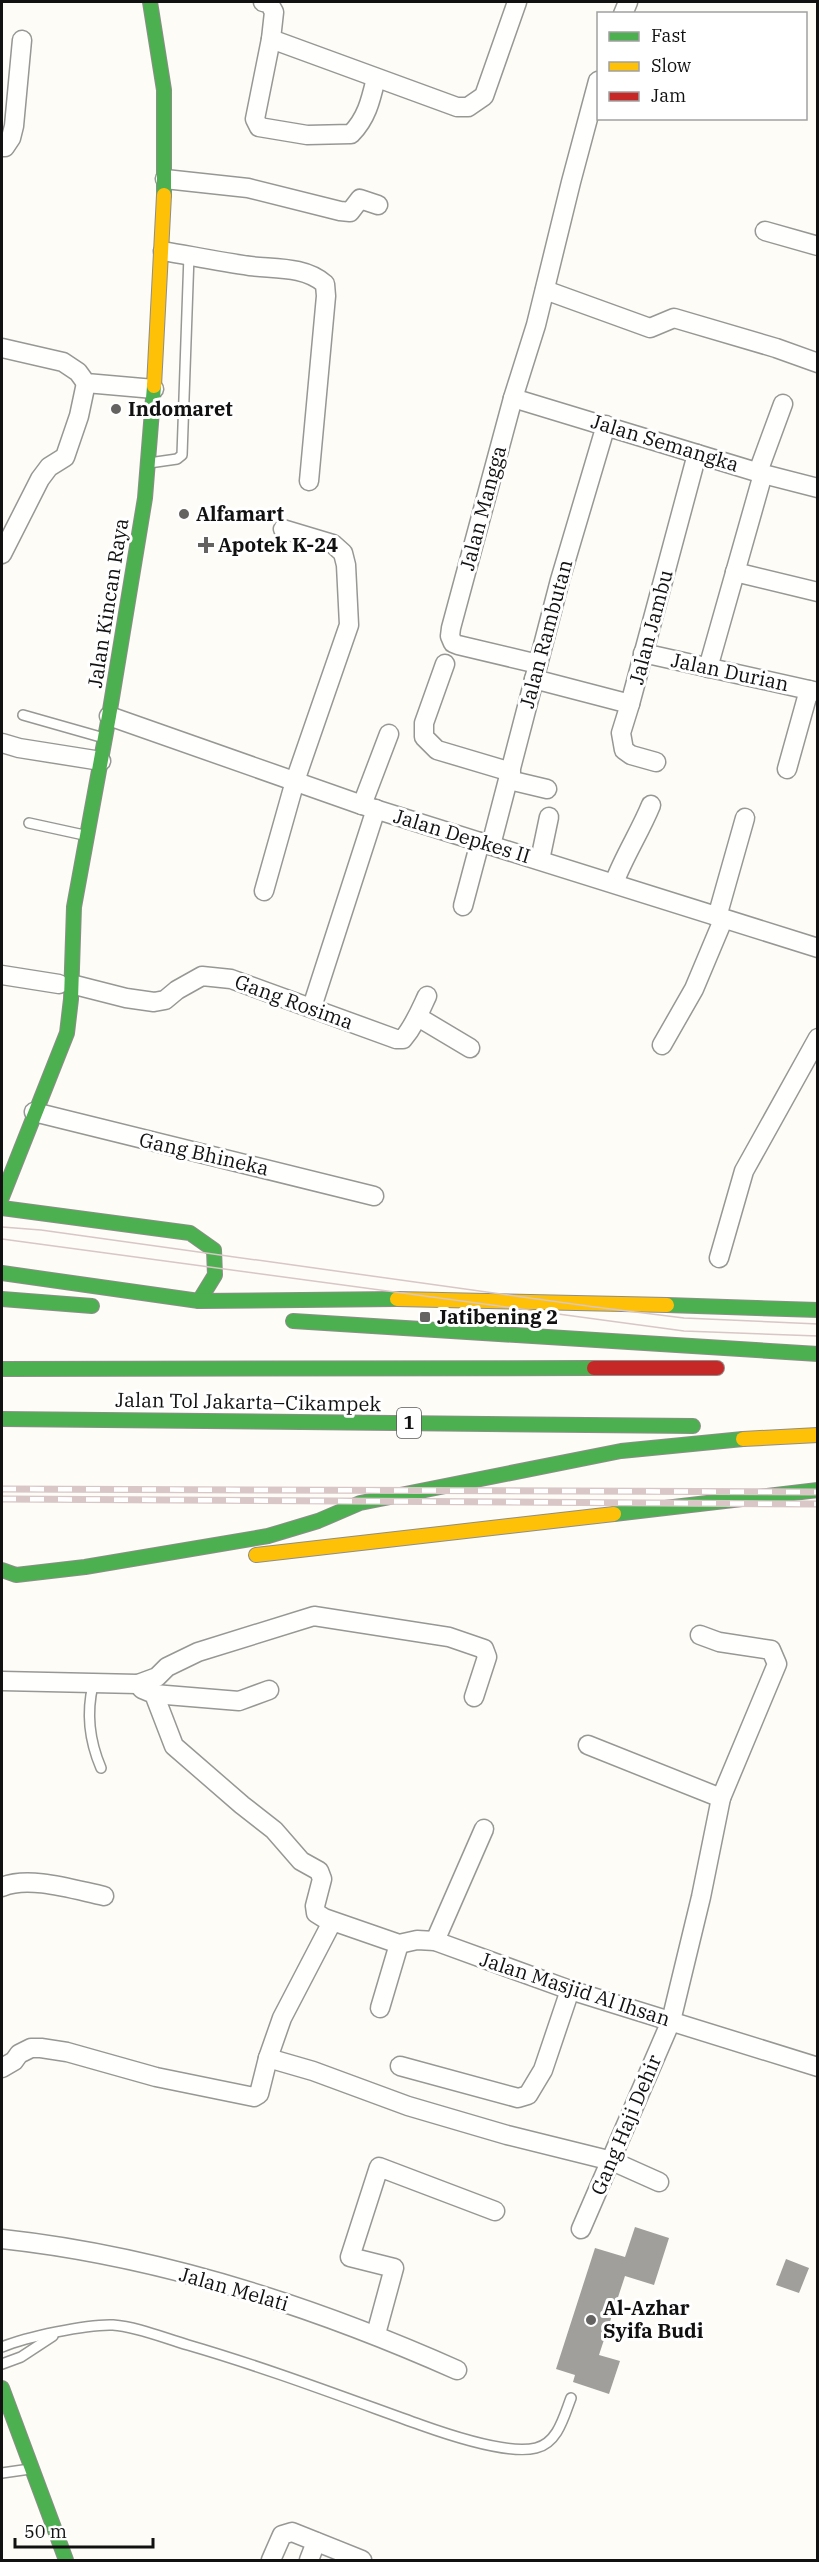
<svg xmlns="http://www.w3.org/2000/svg" width="819" height="2562" font-family="'IBM Plex Serif',serif">
<style>
.building{fill:#a19f9c}
.lines{fill:none;stroke-linecap:round;stroke-linejoin:round}
.lane-casing{stroke:#979795;stroke-width:12}
.street-casing{stroke:#979795;stroke-width:21}
.fast-casing{stroke:#8e8d8b;stroke-width:16}
.slow-casing{stroke:#8e8d8b;stroke-width:16}
.jam-casing{stroke:#8e8d8b;stroke-width:16}
.lane{stroke:#fffffe;stroke-width:9}
.street{stroke:#fffffe;stroke-width:18}
.fast{stroke:#4caf50;stroke-width:14}
.slow{stroke:#ffc107;stroke-width:14}
.jam{stroke:#c62828;stroke-width:14}
.tram{stroke:#d9c6c7;stroke-width:1.5}
.rail-casing{stroke:#d9c6c7;stroke-width:7}
.rail{stroke:#fff;stroke-width:4.5;stroke-dasharray:14;stroke-linecap:butt}
.poi-dot{fill:#646362;stroke:#fff;stroke-width:2}
.labels{text-anchor:middle;stroke-width:6;stroke-linejoin:round;paint-order:stroke}
.shield{fill:#fff;stroke:#585858;stroke-width:1.5}
.shield-label{font-size:18px;font-weight:bold;fill:#111}
.poi-label{font-size:20px;font-weight:bold;fill:#111;stroke:#fff;text-anchor:start}
.street-label{font-size:20px;fill:#111;stroke:#fff}
</style>
<rect width="100%" height="100%" fill="#fdfcf7"/>
<g class="building">
<polygon points="635,2227 669,2238 654,2285 625,2276 599,2355 620,2361 609,2394 573,2382 575,2375 556,2369 595,2248 625,2257"/>
<polygon points="786,2259 809,2268 799,2293 776,2285"/>
</g>
<g class="lines">
<defs>
<g id="lane">
<polyline points="149,463 177,459 182,455 189,255"/>
<polyline points="23,715 104,738"/>
<polyline points="29,823 84,835"/>
<path d="M93 1685C86 1714 89 1740 101 1768"/>
<path d="M2 2347C26 2337 87 2324 113 2325 138 2327 164 2338 188 2345 267 2368 343 2397 421 2425 449 2435 507 2455 536 2448 558 2443 564 2416 571 2398"/>
<polyline points="2,2364 21,2357 53,2336"/>
<polyline points="2,2473 30,2469"/>
</g>
<g id="street">
<polyline points="263,2 269,3 274,12 271,39 457,107 468,107 484,96 517,2"/>
<polyline points="623,14 628,2"/>
<path d="M271 39 255 119 259 127 307 135 351 134C367 118 371 99 376 78"/>
<polyline points="2,147 5,147 11,138 14,126 22,40"/>
<polyline points="165,179 248,188 340,211 350,212 360,199 378,205"/>
<polyline points="765,231 818,246"/>
<path d="M163 251C192 256 221 262 250 266 274 269 305 266 325 284L326 296 309 481"/>
<polyline points="545,290 650,328 674,318 776,348 818,363"/>
<polyline points="2,348 63,362 78,372 86,383 154,389"/>
<polyline points="513,398 763,474 818,488"/>
<polyline points="758,472 783,404"/>
<polyline points="2,554 40,479 49,467 65,457 79,416 86,383"/>
<polyline points="735,572 818,592"/>
<polyline points="643,653 818,692"/>
<polyline points="445,664 424,723 424,737 437,750 511,772"/>
<polyline points="538,664 458,645 453,643 450,636 451,628 513,398 536,325 571,182 598,81"/>
<polyline points="708,668 763,474"/>
<polyline points="534,679 630,704 697,454"/>
<polyline points="630,704 621,733 624,750 631,755 656,762"/>
<polyline points="109,716 362,805 818,948"/>
<polyline points="2,743 19,748 101,761"/>
<polyline points="787,769 809,690"/>
<polyline points="509,780 547,789"/>
<polyline points="362,805 389,734"/>
<polyline points="491,845 560,580 606,425"/>
<polyline points="540,860 549,817"/>
<path d="M614 883C624 856 640 832 651 805"/>
<polyline points="264,891 295,781 349,625 346,565 343,553 333,544 283,529"/>
<polyline points="463,906 480,842"/>
<polyline points="717,917 745,818"/>
<polyline points="2,975 59,984"/>
<path d="M71 984 126 998 154 1002 165 1000 177 990 202 976 231 979 396 1039H403C414 1026 420 1011 427 996"/>
<polyline points="312,1007 376,809"/>
<polyline points="418,1017 470,1048"/>
<polyline points="662,1045 694,989 723,920"/>
<polyline points="34,1112 374,1196"/>
<polyline points="719,1258 744,1171 818,1038"/>
<polyline points="2,1681 138,1684 157,1677 167,1667 198,1652 314,1616 449,1637 484,1649 487,1657 474,1697"/>
<polyline points="138,1684 142,1689 154,1694 174,1746 242,1805 274,1830 301,1861 319,1871 322,1879 315,1906 316,1913 324,1918 399,1944 417,1940 435,1941 570,1990 818,2067"/>
<polyline points="154,1694 239,1701 269,1690"/>
<polyline points="588,1745 721,1798"/>
<path d="M2 1887C29 1875 75 1890 104 1896"/>
<polyline points="332,1922 282,2018 268,2058 313,2071 408,2106 507,2135 612,2161 659,2182"/>
<polyline points="435,1941 484,1829"/>
<polyline points="380,2008 399,1944"/>
<polyline points="400,2066 518,2098 528,2095 543,2070 570,1990"/>
<polyline points="2,2068 14,2061 19,2054 31,2048 41,2048 67,2052 156,2077 254,2097 259,2094 268,2058"/>
<polyline points="581,2229 671,2021 701,1897 721,1798 777,1664 771,1650 719,1642 700,1635"/>
<path d="M2 2239C159 2256 313 2306 457 2370"/>
<polyline points="376,2334 394,2268 350,2257 379,2167 495,2211"/>
<polyline points="271,2560 282,2535 292,2532 362,2560"/>
<polyline points="309,2560 316,2542"/>
</g>
<g id="fast">
<polyline points="150,2 164,90 164,195"/>
<polyline points="2,1197 67,1033 71,999 74,907 109,716 145,498 154,386"/>
<polyline points="2,1208 190,1233 214,1250 215,1275 199,1301"/>
<polyline points="2,1273 199,1301 397,1299"/>
<polyline points="2,1299 92,1306"/>
<polyline points="667,1305 818,1310"/>
<polyline points="293,1321 818,1354"/>
<polyline points="2,1369 594,1368"/>
<polyline points="2,1419 693,1426"/>
<polyline points="614,1514 818,1490"/>
<polyline points="2,1570 16,1575 85,1567 268,1536 318,1521 360,1503 621,1451 743,1439"/>
<polyline points="2,2388 66,2560"/>
</g>
<g id="slow">
<polyline points="154,386 164,195"/>
<polyline points="397,1299 667,1305"/>
<polyline points="743,1439 818,1435"/>
<polyline points="256,1555 614,1514"/>
</g>
<polyline id="jam" points="594,1368 717,1368"/>
</defs>
<use href="#lane" class="lane-casing"/>
<use href="#street" class="street-casing"/>
<use href="#fast" class="fast-casing"/>
<use href="#slow" class="slow-casing"/>
<use href="#jam" class="jam-casing"/>
<use href="#lane" class="lane"/>
<use href="#street" class="street"/>
<use href="#fast" class="fast"/>
<use href="#slow" class="slow"/>
<use href="#jam" class="jam"/>
<g class="tram">
<polyline points="2,1227 41,1230 595,1307 684,1318 818,1324"/>
<polyline points="2,1239 684,1331 818,1336"/>
</g>
<defs>
<g id="rail">
<polyline points="2,1489 818,1492"/>
<polyline points="2,1499 818,1504"/>
</g>
</defs>
<use href="#rail" class="rail-casing"/>
<use href="#rail" class="rail"/>
</g>
<g class="poi-dot">
<circle cx="116" cy="409" r="6"/>
<circle cx="184" cy="514" r="6"/>
<path d="M203 536h6v6h6v6h-6v6h-6v-6h-6v-6h6z"/>
<rect x="419" y="1311" width="12" height="12" rx="3"/>
<circle cx="591" cy="2320" r="6"/>
</g>
<g class="labels">
<rect class="shield" x="397" y="1408" width="24" height="30" rx="4.5"/>
<g class="shield-label">
<text x="409" y="1429">1</text>
</g>
<g class="poi-label">
<text x="128" y="416">Indomaret</text>
<text x="196" y="521">Alfamart</text>
<text x="218" y="552">Apotek K-24</text>
<text x="437" y="1324">Jatibening 2</text>
<text x="603" y="2315">Al-Azhar<tspan x="603" dy="23">Syifa Budi</tspan></text>
</g>
<g class="street-label">
<text transform="translate(665 443) rotate(17)" y="7">Jalan Semangka</text>
<text transform="translate(483 508) rotate(-75)" y="7">Jalan Mangga</text>
<text transform="translate(108 603) rotate(-81)" y="7">Jalan Kincan Raya</text>
<text transform="translate(651 627) rotate(-75)" y="7">Jalan Jambu</text>
<text transform="translate(546 634) rotate(-75)" y="7">Jalan Rambutan</text>
<text transform="translate(730 672) rotate(12)" y="7">Jalan Durian</text>
<text transform="translate(462 836) rotate(17)" y="7">Jalan Depkes II</text>
<text transform="translate(294 1002) rotate(20)" y="7">Gang Rosima</text>
<text transform="translate(204 1154) rotate(13)" y="7">Gang Bhineka</text>
<text transform="translate(248 1402) rotate(1)" y="7">Jalan Tol Jakarta–Cikampek</text>
<text transform="translate(575 1989) rotate(18)" y="7">Jalan Masjid Al Ihsan</text>
<text transform="translate(626 2125) rotate(-67)" y="7">Gang Haji Dehir</text>
<text transform="translate(234 2289) rotate(16)" y="7">Jalan Melati</text>
</g>
</g>
<rect width="819" height="2562" fill="none" stroke="#111111" stroke-width="6"/>
<rect x="597" y="12" width="210" height="108" fill="#ffffff" stroke="#a0a0a0" stroke-width="1.5"/>
<rect x="609" y="32" width="30" height="9" fill="#4caf50" stroke="#a0a0a0" stroke-width="1.5"/>
<text x="651" y="42" font-size="18" fill="#111111">Fast</text>
<rect x="609" y="62" width="30" height="9" fill="#ffc107" stroke="#a0a0a0" stroke-width="1.5"/>
<text x="651" y="72" font-size="18" fill="#111111">Slow</text>
<rect x="609" y="92" width="30" height="9" fill="#c62828" stroke="#a0a0a0" stroke-width="1.5"/>
<text x="651" y="102" font-size="18" fill="#111111">Jam</text>
<path d="M15 2538v9h138v-9" fill="none" stroke="#111111" stroke-width="3"/>
<text x="24" y="2538" font-size="18" fill="#111111" stroke="#ffffff" stroke-width="4.5" paint-order="stroke">50 m</text>
</svg>
